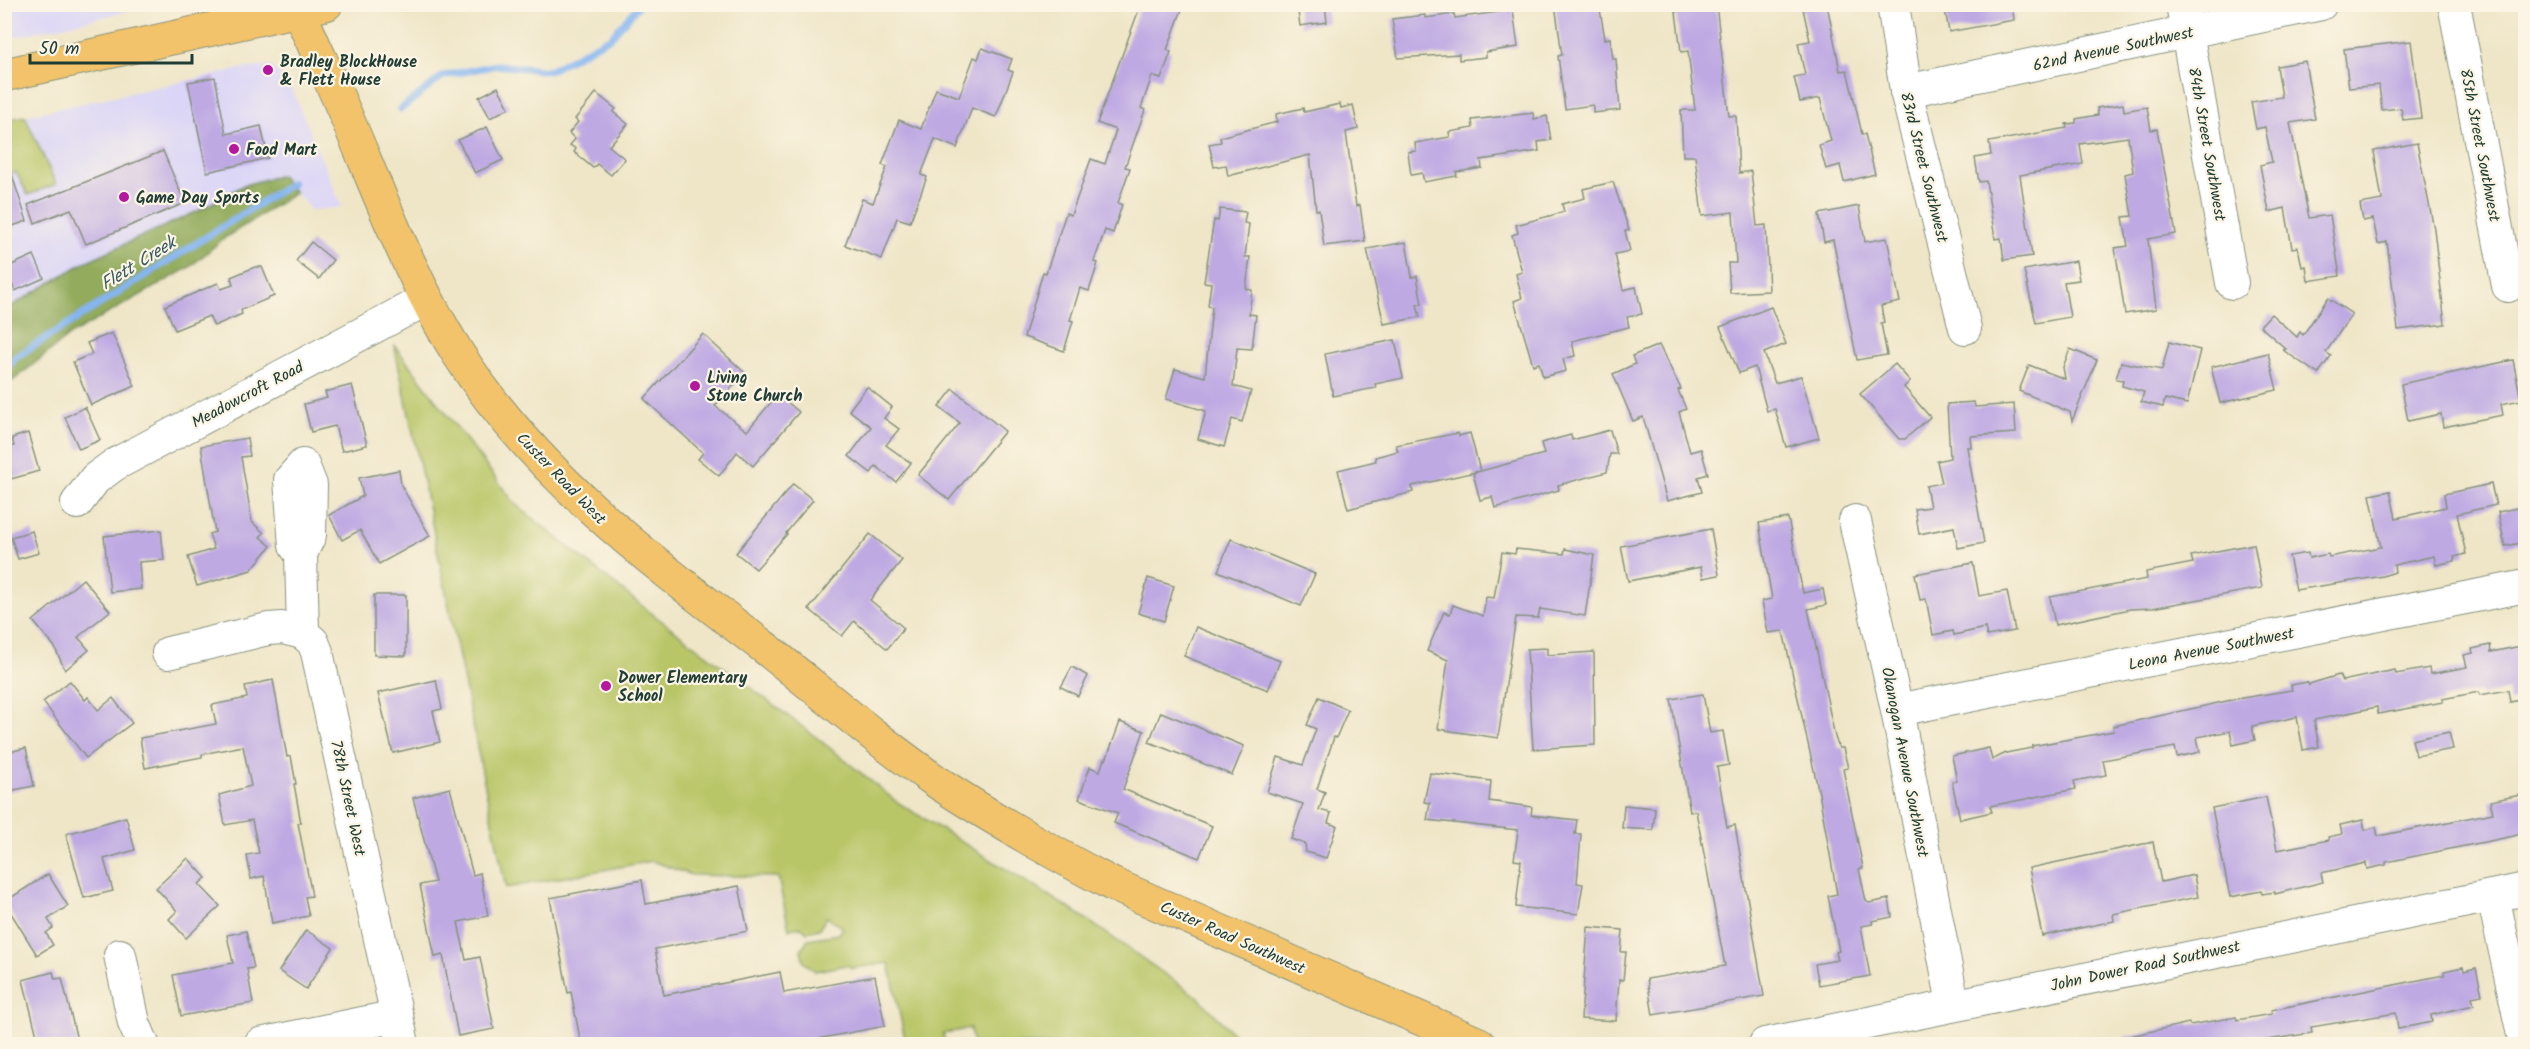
<svg xmlns="http://www.w3.org/2000/svg" width="2530" height="1049" font-family="Kalam,sans-serif">
<style>
.built{fill:#dbd6f7}
.green{fill:#b9c668;stroke:#6c824e;stroke-width:1.5}
.forest{fill:#92ab5c;stroke:#587448;stroke-width:1.5}
.lines{fill:none;stroke-linecap:round;stroke-linejoin:round}
.stream{stroke:#85b5f1;stroke-width:7}
.building{fill:#bea9e3}
.minor-casing{stroke:#87927e;stroke-width:34}
.major-casing{stroke:#87927e;stroke-width:35}
.minor{stroke:#fff;stroke-width:32}
.major{stroke:#f2c36a;stroke-width:33}
.poi-dot{fill:#b5179e;stroke:#fcf5e5;stroke-width:2}
.labels{text-anchor:middle;stroke-width:4.5;stroke-linejoin:round;paint-order:stroke}
.street-label{font-size:16px;fill:#1f3d34;stroke:#fcf5e5}
.poi-label{font-size:16px;font-weight:bold;fill:#1f3d34;stroke:#fcf5e5;text-anchor:start}
.water-label{font-size:18px;font-style:italic;fill:#385b63;stroke:#fcf5e5}
</style>
<rect width="100%" height="100%" fill="#fcf5e5"/>
<filter id="ink" filterUnits="userSpaceOnUse"><feTurbulence type="fractalNoise" baseFrequency=".0167" numOctaves="2"/><feDisplacementMap in="SourceGraphic" scale="12" xChannelSelector="R" yChannelSelector="G"/><feConvolveMatrix kernelMatrix="1 2 1 2 8 2 1 2 1" color-interpolation-filters="sRGB"/></filter>
<filter id="wash" filterUnits="userSpaceOnUse"><feTurbulence type="fractalNoise" baseFrequency=".008" numOctaves="4" result="noise"/><feDisplacementMap in="SourceGraphic" scale="24" xChannelSelector="R" yChannelSelector="G"/><feGaussianBlur stdDeviation="1.35" result="paint"/><feColorMatrix in="noise" values="0 0 0 0 0 0 0 0 0 0 0 0 0 0 0 0 0 1.4 0 .05"/><feComposite in="paint" operator="in"/></filter>
<g filter="url(#wash)">
<rect width="100%" height="100%" fill="#efe6c8"/>
<g class="built">
<polygon points="5,4 156,4 156,5 5,39"/>
<polygon points="270,66 288,80 342,207 311,210 281,176 244,185 5,326 5,120 245,68"/>
</g>
<g class="green">
<polygon points="25,116 56,184 28,195 16,172 5,177 5,120"/>
<path d="M394 345 516 505 642 606 816 737 897 802 1080 915 1199 998 1243 1044H973L970 1028 943 1034 945 1042 906 1044 889 963 851 968 847 965 815 971 804 962 801 950 808 939 839 934 843 928 827 917 819 929 807 932 802 927 789 929 778 877 691 875 652 861 506 888C468 707 434 525 394 345Z"/>
</g>
<polygon class="forest" points="281,175 295,193 223,239 190,267 70,335 5,387 5,310 85,262 198,211 244,185"/>
<g class="lines">
<g class="stream">
<polyline points="401,109 443,76 497,65 549,71 611,37 640,4"/>
<polyline points="4,372 16,357 292,183"/>
</g>
</g>
<g id="blocks">
<g class="building">
<polygon points="1141,4 1184,4 1167,50 1171,52 1161,79 1152,76 1141,108 1145,110 1125,167 1130,168 1118,203 1122,205 1113,233 1105,230 1094,262 1098,263 1089,291 1080,288 1070,320 1073,321 1064,351 1024,337 1043,272 1046,273 1066,213 1071,215 1091,159 1105,164 1116,130 1097,123"/>
<polygon points="1297,4 1325,4 1327,22 1300,26"/>
<polygon points="1555,4 1599,4 1605,39 1610,38 1613,59 1616,59 1620,110 1593,113 1593,105 1565,109 1558,56 1562,55"/>
<polygon points="1675,4 1716,4 1729,116 1736,116 1739,173 1751,171 1757,226 1766,225 1769,291 1730,293 1728,263 1736,263 1733,212 1702,216 1695,156 1683,156 1681,110 1695,110 1688,51 1681,52"/>
<polygon points="1802,4 1827,4 1840,71 1847,70 1862,134 1865,134 1875,174 1844,182 1840,165 1826,169 1819,145 1831,141 1820,98 1800,102 1794,77 1805,75 1798,43 1810,41"/>
<polygon points="1944,4 2012,4 2014,20 1949,32"/>
<polygon points="1513,10 1518,47 1486,52 1486,57 1459,60 1459,54 1398,58 1392,19 1425,15 1425,18 1454,14 1455,18"/>
<polygon points="2411,41 2421,118 2403,120 2401,108 2382,110 2379,85 2349,88 2344,49"/>
<polygon points="982,48 1012,59 1008,70 1013,72 996,117 972,108 957,148 935,139 921,175 927,177 910,222 897,218 882,259 845,245 862,199 873,203 887,167 882,165 899,120 921,129 936,89 959,97 974,57 978,59"/>
<polygon points="2305,61 2315,119 2290,123 2309,218 2330,215 2340,276 2308,281 2306,266 2302,267 2298,247 2292,248 2285,208 2269,212 2260,165 2272,162 2265,127 2256,129 2251,102 2282,97 2277,66"/>
<polygon points="215,77 226,134 261,126 268,158 207,172 188,82"/>
<polygon points="498,87 509,108 490,118 479,97"/>
<polygon points="596,93 616,109 613,112 628,124 609,146 625,159 611,175 597,164 593,168 574,152 576,149 570,145 575,139 569,133 578,122 575,119"/>
<polygon points="1340,104 1341,108 1353,105 1358,129 1346,132 1356,206 1360,205 1365,241 1324,246 1319,210 1316,210 1310,155 1228,176 1226,165 1214,167 1209,144 1221,142 1220,137 1277,122 1276,114 1303,108 1304,112"/>
<polygon points="2123,104 2124,111 2147,107 2151,130 2157,129 2176,234 2148,239 2156,309 2125,314 2115,248 2128,246 2123,217 2132,216 2125,174 2133,172 2128,137 2080,144 2083,164 2020,175 2032,256 2004,260 2001,238 1995,239 1986,181 1979,182 1975,158 1991,155 1989,142 2067,128 2066,124 2076,123 2076,119 2098,115 2097,108"/>
<polygon points="1533,113 1534,119 1547,116 1551,140 1538,142 1539,151 1481,160 1482,168 1456,172 1457,176 1424,182 1422,173 1411,175 1408,152 1416,151 1415,143 1450,137 1449,132 1473,128 1472,120"/>
<polygon points="487,127 503,160 475,173 458,140"/>
<polygon points="2417,143 2434,229 2445,324 2398,330 2387,242 2378,244 2373,219 2363,221 2360,204 2382,200 2374,151"/>
<polygon points="163,151 185,203 86,244 71,209 35,223 28,205"/>
<polygon points="8,163 27,221 4,229 4,164"/>
<polygon points="1613,182 1629,230 1625,231 1630,251 1615,254 1623,290 1636,287 1642,314 1627,317 1629,327 1572,341 1575,356 1563,359 1566,371 1543,377 1539,363 1533,365 1514,301 1522,298 1516,274 1522,272 1512,235 1518,233 1516,225 1564,212 1562,204 1585,198 1583,189"/>
<polygon points="1859,206 1865,242 1887,238 1900,302 1881,306 1884,322 1881,323 1887,355 1857,360 1833,240 1824,242 1819,214"/>
<polygon points="1220,209 1246,212 1244,223 1249,224 1245,257 1250,257 1246,289 1252,290 1249,314 1256,315 1252,349 1237,348 1233,386 1251,391 1242,422 1232,419 1224,447 1198,439 1206,411 1166,399 1175,369 1205,377 1212,307 1208,306 1211,283 1204,282 1214,220 1218,221"/>
<polygon points="311,242 333,260 319,279 296,261"/>
<polygon points="1406,242 1412,277 1417,276 1422,304 1417,304 1420,317 1384,324 1367,249"/>
<polygon points="34,255 44,278 15,291 5,268"/>
<polygon points="2076,261 2079,280 2064,282 2070,317 2036,323 2024,270"/>
<polygon points="255,267 262,267 274,296 241,310 242,314 214,326 209,316 175,330 165,306 218,283 221,289 233,285 231,277"/>
<polygon points="2328,298 2352,314 2326,352 2331,356 2318,374 2283,350 2286,349 2260,326 2271,314 2297,337 2300,332 2303,335"/>
<polygon points="1771,307 1786,344 1764,353 1775,383 1801,376 1819,438 1786,447 1775,409 1767,411 1755,367 1739,373 1720,327"/>
<polygon points="112,333 135,386 91,405 73,362 92,354 87,343"/>
<polygon points="703,334 745,373 715,406 747,431 778,394 799,412 753,466 737,452 719,476 698,459 703,453 644,399"/>
<polygon points="1395,340 1403,378 1375,384 1376,388 1333,396 1325,354"/>
<polygon points="2169,342 2200,350 2187,404 2165,399 2163,407 2141,402 2144,392 2122,386 2123,380 2116,379 2121,362 2162,370"/>
<polygon points="1659,345 1681,389 1678,390 1686,409 1679,412 1690,452 1701,449 1708,474 1698,477 1702,492 1667,501 1643,417 1633,421 1613,374 1635,364 1632,356"/>
<polygon points="2070,349 2097,360 2072,421 2070,412 2019,391 2029,365 2065,379 2063,367"/>
<polygon points="2268,353 2277,390 2220,403 2211,367"/>
<polygon points="2513,360 2521,400 2501,404 2503,415 2443,427 2441,414 2408,421 2401,384"/>
<polygon points="1895,364 1910,381 1904,387 1930,417 1905,439 1899,439 1860,394"/>
<polygon points="352,385 367,445 342,451 335,426 311,432 304,404 327,398 325,392"/>
<polygon points="867,387 892,407 884,418 899,429 886,445 911,463 896,482 876,466 871,473 849,456 871,427 849,410"/>
<polygon points="953,389 1005,431 949,500 918,475 960,423 939,407"/>
<polygon points="1974,402 1975,407 2014,404 2016,433 1970,436 1971,447 1967,447 1984,543 1958,548 1954,527 1919,534 1915,509 1930,507 1926,486 1942,483 1937,461 1950,458 1947,404"/>
<polygon points="85,407 100,440 79,449 65,417"/>
<polygon points="1610,430 1617,454 1610,454 1607,472 1558,485 1559,490 1495,508 1492,497 1480,500 1473,473 1544,454 1541,443 1571,435 1572,440"/>
<polygon points="28,433 39,471 4,481 4,448 14,446 12,438"/>
<polygon points="1458,433 1459,436 1470,433 1480,471 1412,486 1413,492 1348,509 1338,470 1376,461 1375,457 1398,451 1396,445"/>
<polygon points="247,438 250,456 241,457 252,522 264,533 260,537 271,546 251,570 197,586 188,557 214,549 209,534 215,532 201,446"/>
<polygon points="399,470 401,485 430,536 379,564 360,530 342,540 329,515 363,496 359,478"/>
<polygon points="793,484 813,500 786,533 787,534 756,569 736,553"/>
<polygon points="2491,484 2496,505 2457,514 2466,554 2454,557 2455,561 2436,565 2434,556 2394,565 2395,572 2383,576 2296,590 2289,556 2308,553 2309,558 2328,554 2329,557 2381,547 2370,495 2390,491 2396,518 2446,507 2444,494"/>
<polygon points="2526,506 2526,542 2505,546 2498,512"/>
<polygon points="1788,518 1803,593 1823,589 1826,605 1808,609 1835,737 1839,748 1843,748 1848,768 1843,769 1863,868 1859,869 1866,901 1869,903 1889,899 1892,917 1872,921 1873,924 1861,926 1870,976 1819,985 1815,964 1838,960 1836,952 1839,951 1828,896 1837,894 1819,793 1783,631 1768,633 1762,601 1772,599 1759,523"/>
<polygon points="1711,529 1719,575 1703,578 1701,567 1628,581 1621,546"/>
<polygon points="161,530 164,560 139,562 141,589 110,592 104,536"/>
<polygon points="32,531 39,553 18,559 11,537"/>
<polygon points="870,534 902,560 870,600 904,628 887,649 854,621 842,636 809,609"/>
<polygon points="1231,539 1315,574 1301,606 1218,571"/>
<polygon points="2254,544 2262,588 2152,608 2130,609 2055,625 2050,597 2147,579 2146,572 2193,563 2191,556"/>
<polygon points="1516,549 1564,554 1565,549 1594,555 1585,616 1540,609 1538,618 1516,617 1498,738 1438,729 1448,660 1427,651 1444,612 1450,614 1453,605 1483,616 1486,597 1494,598 1502,552 1515,554"/>
<polygon points="1973,563 1979,596 2007,591 2015,631 1987,636 1985,628 1954,635 1953,631 1933,635 1926,599 1920,600 1915,574"/>
<polygon points="1148,578 1174,586 1164,621 1138,613"/>
<polygon points="83,579 110,611 78,637 89,650 65,670 54,646 33,621"/>
<polygon points="374,595 406,595 406,656 374,655"/>
<polygon points="1196,627 1280,661 1268,690 1184,656"/>
<polygon points="2490,645 2491,652 2526,645 2526,699 2510,702 2508,690 2480,695 2479,692 2442,699 2443,702 2378,714 2377,707 2314,720 2319,747 2303,750 2297,717 2252,726 2255,740 2233,745 2230,731 2197,737 2200,752 2177,757 2175,747 2103,760 2106,775 2074,781 2076,789 1990,806 1992,812 1960,819 1952,782 1957,781 1952,756 1989,748 1992,760 2006,753 2032,748 2032,746 2114,731 2113,726 2236,699 2292,690 2291,685 2307,682 2309,686 2309,684 2339,675 2342,681 2395,670 2396,674 2429,668 2430,674 2467,667 2464,655 2473,653 2472,649"/>
<polygon points="1547,648 1547,655 1594,652 1595,745 1533,749 1527,649"/>
<polygon points="1072,667 1088,676 1078,696 1061,687"/>
<polygon points="273,680 287,757 291,756 296,784 294,784 301,823 298,823 312,896 305,897 309,916 272,923 264,876 251,879 247,855 259,853 252,820 225,825 219,795 251,786 243,746 202,754 202,757 145,768 140,738 216,724 212,705 247,698 245,686"/>
<polygon points="436,680 442,709 433,711 440,742 393,753 378,693"/>
<polygon points="70,681 85,700 88,697 98,710 113,698 132,723 86,758 43,702"/>
<polygon points="1703,694 1710,733 1723,731 1729,765 1717,767 1727,827 1735,825 1764,996 1653,1015 1647,979 1725,966 1696,811 1690,812 1671,699"/>
<polygon points="1319,697 1348,710 1336,738 1334,737 1317,789 1325,792 1319,810 1331,813 1328,823 1337,826 1326,858 1306,852 1305,844 1291,839 1303,804 1267,792 1278,757 1303,765 1316,729 1307,725"/>
<polygon points="1161,712 1244,746 1232,775 1149,742"/>
<polygon points="1120,722 1144,731 1123,789 1212,826 1199,858 1114,823 1118,813 1079,799 1090,767 1100,771 1104,759 1106,760"/>
<polygon points="2449,732 2453,749 2416,756 2412,740"/>
<polygon points="26,748 34,786 4,792 4,753"/>
<polygon points="1430,773 1491,781 1489,801 1532,807 1531,815 1577,820 1575,834 1581,834 1577,883 1583,884 1578,914 1516,907 1521,861 1514,860 1518,830 1427,820 1430,803 1424,802"/>
<polygon points="450,788 473,875 480,873 488,916 458,922 466,960 480,957 494,1029 458,1036 443,955 435,957 420,885 435,882 413,798"/>
<polygon points="2526,794 2526,832 2514,836 2386,862 2386,865 2367,869 2366,863 2321,873 2323,882 2275,894 2275,892 2262,894 2261,891 2230,897 2212,808 2266,797 2277,850 2329,840 2328,837 2342,834 2340,825 2363,820 2365,830 2376,827 2378,836 2493,813 2490,801"/>
<polygon points="1624,805 1655,808 1653,830 1622,828"/>
<polygon points="126,817 135,850 104,859 113,891 84,898 66,834"/>
<polygon points="2153,842 2161,882 2194,875 2198,897 2113,914 2114,921 2042,936 2029,868"/>
<polygon points="188,858 206,878 199,884 220,906 186,938 169,919 177,911 156,888"/>
<polygon points="48,874 68,906 48,919 53,928 46,933 53,945 37,955 4,902"/>
<polygon points="642,880 646,904 739,886 748,931 655,949 664,995 780,972 784,993 875,976 885,1026 791,1044 581,1044 571,992 568,993 550,898"/>
<polygon points="1588,927 1623,930 1621,952 1626,952 1623,980 1619,980 1616,1021 1581,1019"/>
<polygon points="306,930 333,948 306,989 279,971"/>
<polygon points="246,931 254,968 247,969 253,1003 181,1016 173,975 233,963 227,935"/>
<polygon points="2463,967 2464,971 2476,968 2482,995 2472,997 2474,1005 2431,1015 2432,1022 2398,1029 2396,1013 2311,1027 2312,1033 2242,1044 2126,1044 2125,1037 2189,1023 2190,1025 2236,1017 2237,1020 2272,1014 2271,1010 2444,975 2444,971"/>
<polygon points="53,972 55,979 62,978 78,1044 39,1044 23,980"/>
</g>
</g>
</g>
<g filter="url(#ink)">
<use href="#blocks" fill-opacity="0" stroke="#87927e" stroke-width="1.5"/>
<g class="lines">
<defs>
<g id="minor">
<polyline points="1893,4 1906,91 1965,328"/>
<polyline points="2182,4 2232,283"/>
<polyline points="2454,4 2508,286"/>
<polyline points="1906,91 2321,4"/>
<polyline points="77,503 95,479 114,465 427,299"/>
<polyline points="1855,521 1897,710 1953,1004"/>
<polyline points="301,554 295,546 290,480 303,465 311,485 310,535 301,554 303,633 313,642 317,652 403,1044"/>
<polyline points="168,653 268,629 282,628 303,633"/>
<polyline points="1897,710 2526,586"/>
<polyline points="2493,896 2525,1044"/>
<polyline points="120,955 134,1023 143,1044"/>
<polyline points="260,1044 397,1016"/>
<polyline points="1765,1044 2526,889"/>
</g>
<g id="major">
<path d="M294 4C305 22 312 42 321 60 367 156 400 262 457 352 535 475 650 560 764 647 821 692 880 743 940 784 995 820 1053 853 1112 884L1479 1044"/>
<polyline points="4,75 326,4"/>
</g>
</defs>
<use href="#minor" class="minor-casing"/>
<use href="#major" class="major-casing"/>
<use href="#minor" class="minor"/>
<use href="#major" class="major"/>
</g>
</g>
<g class="poi-dot">
<circle cx="268" cy="70" r="6"/>
<circle cx="234" cy="149" r="6"/>
<circle cx="124" cy="197" r="6"/>
<circle cx="695" cy="386" r="6"/>
<circle cx="606" cy="686" r="6"/>
</g>
<g class="labels">
<g class="street-label">
<text transform="translate(2113 48) rotate(-12)" y="6">62nd Avenue Southwest</text>
<text transform="translate(2208 144) rotate(80)" y="6">84th Street Southwest</text>
<text transform="translate(2481 145) rotate(79)" y="6">85th Street Southwest</text>
<text transform="translate(1925 167) rotate(76)" y="6">83rd Street Southwest</text>
<text transform="translate(247 394) rotate(-28)" y="6">Meadowcroft Road</text>
<text transform="translate(562 478) rotate(46)" y="6">Custer Road West</text>
<text transform="translate(2211 648) rotate(-11)" y="6">Leona Avenue Southwest</text>
<text transform="translate(1906 762) rotate(79)" y="6">Okanogan Avenue Southwest</text>
<text transform="translate(349 798) rotate(78)" y="6">78th Street West</text>
<text transform="translate(1233 937) rotate(24)" y="6">Custer Road Southwest</text>
<text transform="translate(2145 965) rotate(-12)" y="6">John Dower Road Southwest</text>
</g>
<g class="poi-label">
<text x="280" y="67">Bradley BlockHouse<tspan x="280" dy="18">&amp; Flett House</tspan></text>
<text x="246" y="155">Food Mart</text>
<text x="136" y="203">Game Day Sports</text>
<text x="707" y="383">Living<tspan x="707" dy="18">Stone Church</tspan></text>
<text x="618" y="683">Dower Elementary<tspan x="618" dy="18">School</tspan></text>
</g>
<g class="water-label">
<text transform="translate(138 263) rotate(-32)" y="6">Flett Creek</text>
</g>
</g>
<rect width="2530" height="1049" fill="none" stroke="#fcf5e5" stroke-width="24"/>
<path d="M30 54v9h162v-9" fill="none" stroke="#1f3d34" stroke-width="3"/>
<text x="39" y="54" font-size="18" fill="#1f3d34" stroke="#fcf5e5" stroke-width="4.5" paint-order="stroke">50 m</text>
</svg>
